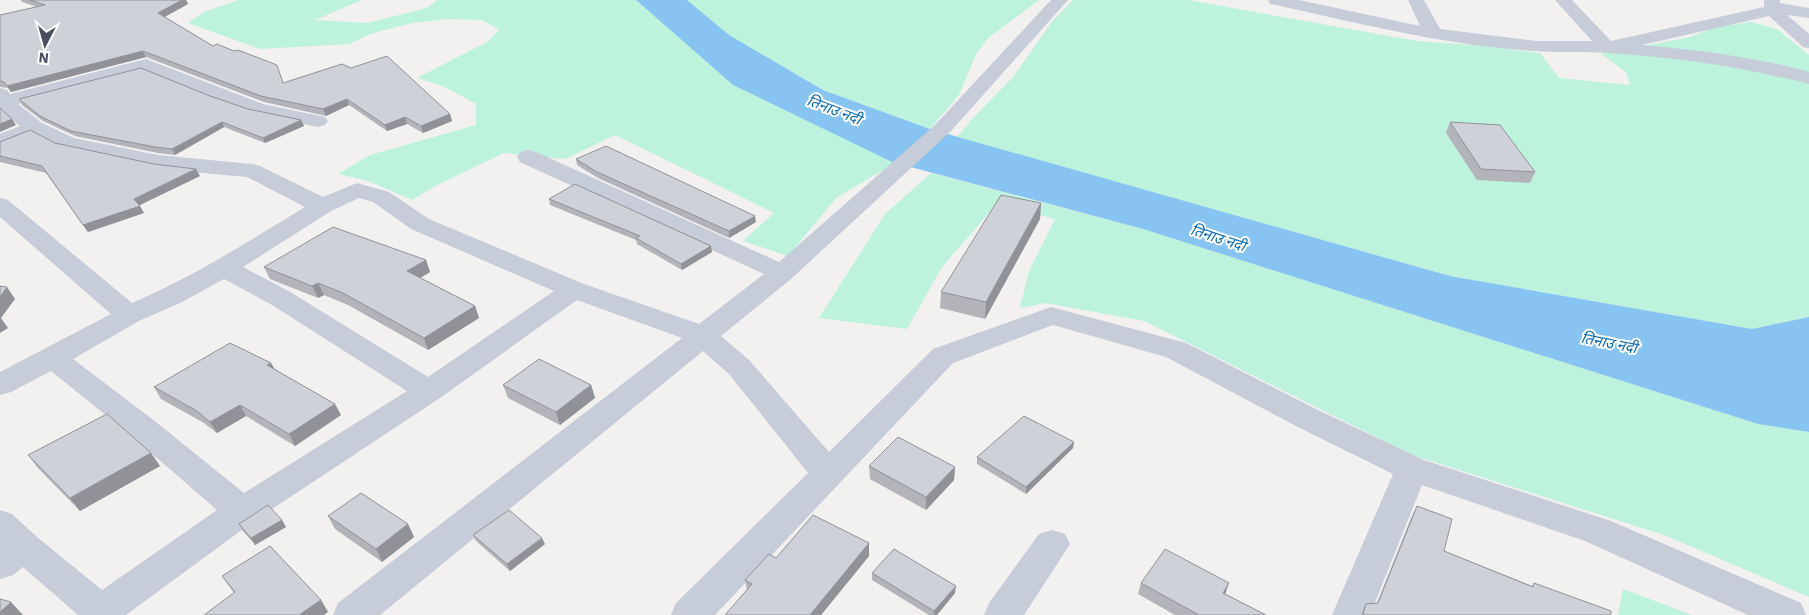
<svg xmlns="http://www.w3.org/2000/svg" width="1809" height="615" font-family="'IBM Plex Sans','Noto Sans Devanagari',sans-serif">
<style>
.green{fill:#bdf2dd}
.water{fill:#88c4f1}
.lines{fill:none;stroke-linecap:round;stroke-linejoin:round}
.minor{fill:#c6ccd8;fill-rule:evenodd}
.wall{fill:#b2b4ba}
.shaded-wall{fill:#919297}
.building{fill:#cfd1d8;stroke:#919297}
.labels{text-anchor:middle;stroke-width:4;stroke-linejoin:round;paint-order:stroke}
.water-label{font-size:15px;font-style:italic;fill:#0568b4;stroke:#fff}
</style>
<rect width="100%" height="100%" fill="#f3f1f0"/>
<g class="green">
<polygon points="238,0 362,0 315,20 367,23 427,8 437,0 636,0 733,85 895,163 836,198 788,256 743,241 774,213 615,135 565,159 504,153 437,185 412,200 368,181 338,174 370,155 476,125 476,104 443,86 417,78 487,42 499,30 482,20 448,19 412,23 373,33 349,44 260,49 188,23 204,12"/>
<polygon points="687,0 1039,0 988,38 976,54 959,95 930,129 823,90 729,35"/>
<polygon points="1073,0 1188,0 1417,41 1476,45 1540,53 1559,78 1630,85 1626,72 1601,54 1690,37 1716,27 1751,22 1777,29 1809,55 1809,317 1752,329 1450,276 957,137 973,118 1013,77 1051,23"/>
<polygon points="931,173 1143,229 1758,424 1809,432 1809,597 1664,535 1412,455 1144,321 1045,303 1020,308 1029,271 1055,219 997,204 942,267 907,329 819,318 885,214"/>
<polygon points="1623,589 1692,615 1618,615"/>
</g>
<polygon class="water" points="636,0 687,0 729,35 823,90 930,129 1450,276 1752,329 1809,317 1809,432 1758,424 1143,229 892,162 733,85"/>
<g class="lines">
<g class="minor">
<path d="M1051 0H1068L950 132 791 279 721 336 749 360 829 452 933 349 1051 307 1186 343 1320 411 1424 460 1611 521 1801 603 1806 615H1748L1585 541 1422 485 1370 615H1332L1393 474 1298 427 1166 357 1053 325 953 363 715 615H671L676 603 808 473 729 374 703 351 380 615H333L338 603 682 338 577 300 440 398 254 521 126 615H78L23 567 13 575 0 579V510L12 514 37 537 102 590 217 510 134 438 51 371 11 392 0 395V372L111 314 0 217V198L8 200 132 303C193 277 249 241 305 207L247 177 158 169 59 148 34 135 0 148V134L20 126 0 110V88L7 90 10 94 146 59 263 104 325 117 328 121 325 125 318 127 251 113 213 100 144 71 18 104 42 123 74 138 158 155 252 164 260 166 323 197 357 183 389 192 429 219 584 284 699 324 764 274 520 162 517 157 520 152 528 150 536 152 779 262 936 124ZM359 198 373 202 411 229 554 291 428 377 292 293 243 267 331 211ZM224 279 272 305 407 391 244 493 156 422 73 359 139 321 182 302Z"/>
<path d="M1268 0H1299L1420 26 1408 0H1424L1440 29 1536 41H1592L1555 0H1572L1611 41 1764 7V0H1780V3L1809 8V18L1787 15 1809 34V48L1803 47 1769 16 1642 45C1699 50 1754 57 1809 72V84C1743 67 1676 57 1608 53 1584 51 1560 53 1536 51 1448 46 1362 24 1276 5L1270 4Z"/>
<polygon points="1052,530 1065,534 1070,544 1024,615 984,615 989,603 1039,534"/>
</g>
</g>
<g class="wall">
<polygon points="21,0 186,0 188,4 164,17 213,46 284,83 450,114 452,121 423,133 407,124 387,131 349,105 326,116 264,102 146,57 11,92 8,88 0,87 0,15 37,7 22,2"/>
<polygon points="210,96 248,109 301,120 304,126 265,143 224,127 175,155 158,153 75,136 43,121 22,105 19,99"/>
<polygon points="1450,122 1535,172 1530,183 1477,180 1446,133"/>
<polygon points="0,142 55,143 200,176 139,205 144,213 88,232 46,173 0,162"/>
<polygon points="576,159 756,222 729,238 598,178 577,165"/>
<polygon points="549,199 712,252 682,270 637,244 636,240 550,205"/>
<polygon points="1041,203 1040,219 985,319 940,308 941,292"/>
<polygon points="426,260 430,272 420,278 475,306 479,318 428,350 348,305 324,295 318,298 270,279 264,267"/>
<polygon points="271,363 274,368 341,415 295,446 246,416 217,433 204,423 161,399 154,387"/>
<polygon points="503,385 591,385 595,398 560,425 508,398"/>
<polygon points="1074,442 1073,448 1026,494 977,464 977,457"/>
<polygon points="151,453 160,466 80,511 38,468 28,455"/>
<polygon points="869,466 955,467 954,480 926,510 870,479"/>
<polygon points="1417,506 1444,551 1532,586 1534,583 1611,615 1361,615 1366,604 1377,603 1411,518"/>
<polygon points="328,516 408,524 414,537 382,562 335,529"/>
<polygon points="239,524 286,527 255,545 243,531"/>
<polygon points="473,535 545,544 510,571 476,541"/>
<polygon points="869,543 869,556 821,615 725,615 747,590 745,580 776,558"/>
<polygon points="872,573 955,593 937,615 929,615 872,580"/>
<polygon points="222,576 321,600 328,612 234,593"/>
<polygon points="1141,583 1225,595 1266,615 1175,615 1138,594"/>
</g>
<g class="shaded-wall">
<polygon points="182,0 186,0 188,4 161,19 158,13"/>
<polygon points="143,51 146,57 11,92 7,86"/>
<polygon points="347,99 349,105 326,116 323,109"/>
<polygon points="450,114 452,121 423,133 421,126"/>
<polygon points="405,117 407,124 387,131 385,125"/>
<polygon points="12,119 16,125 0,132 0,124"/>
<polygon points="301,120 304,126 265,143 263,138"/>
<polygon points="222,122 224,127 175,155 172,149"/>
<polygon points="196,169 200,176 138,206 134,199"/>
<polygon points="1041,203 1040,219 985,319 986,302"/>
<polygon points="140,206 144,213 88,232 83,225"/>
<polygon points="755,216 756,222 729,238 729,231"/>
<polygon points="711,246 712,252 682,270 681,264"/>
<polygon points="426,260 430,272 412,283 407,271"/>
<polygon points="318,283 324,295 318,298 312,286"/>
<polygon points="7,287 15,299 1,318 8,328 0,333 0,297"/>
<polygon points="475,306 479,318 428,350 424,338"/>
<polygon points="271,363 277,374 267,365"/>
<polygon points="591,385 595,398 560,425 556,412"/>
<polygon points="335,404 341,415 295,446 289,434"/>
<polygon points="240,405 246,416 217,433 210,422"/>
<polygon points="1074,442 1073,448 1026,494 1026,487"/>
<polygon points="151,453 160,466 80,511 70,498"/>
<polygon points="955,467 954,480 926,510 926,497"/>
<polygon points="282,520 286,527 255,545 251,538"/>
<polygon points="408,524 414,537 382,562 376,549"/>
<polygon points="542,538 545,544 510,571 507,564"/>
<polygon points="869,543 869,556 821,615 810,615"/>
<polygon points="1229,583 1225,595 1223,593"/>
<polygon points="956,586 955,593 937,615 934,615 934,611"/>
<polygon points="321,600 328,612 324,615 299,615"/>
<polygon points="11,602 23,615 0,615 0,612"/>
</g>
<g class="building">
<polygon points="30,0 182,0 158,13 213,46 217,44 234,51 238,50 277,65 283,83 342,64 351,68 387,56 450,114 421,126 405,117 385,125 347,99 323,109 261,96 143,51 7,86 4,82 0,81 0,15 45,5"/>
<polygon points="141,68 210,96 248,109 301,120 263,138 222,122 172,149 155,147 71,131 40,116 19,99"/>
<polygon points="0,108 12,119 0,124"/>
<polygon points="1450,122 1500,125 1535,172 1481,169"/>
<polygon points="30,130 55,143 154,164 196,169 134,199 140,206 83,225 42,166 0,156 0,142"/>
<polygon points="606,146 755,216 729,231 597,172 576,159"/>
<polygon points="575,184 711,246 681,264 636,238 640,236 549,199"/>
<polygon points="1001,195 1041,203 986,302 941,292"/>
<polygon points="333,227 426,260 407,271 475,306 424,338 343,293 318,283 312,286 264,267"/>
<polygon points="0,286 7,287 0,297"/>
<polygon points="230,343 271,363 267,365 335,404 289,434 240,405 210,422 197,411 154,387"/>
<polygon points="539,359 591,385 556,412 503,385"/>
<polygon points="107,414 151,453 70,498 28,455"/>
<polygon points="1024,416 1074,442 1026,487 977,457"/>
<polygon points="898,437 955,467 926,497 869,466"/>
<polygon points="361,493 408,524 376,549 328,516"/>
<polygon points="268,505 282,520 251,538 239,524"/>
<polygon points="1417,506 1452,519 1444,551 1533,587 1534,583 1611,611 1611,615 1365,615 1363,614 1366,604 1378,603"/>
<polygon points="509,510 542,538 507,564 473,535"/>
<polygon points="813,515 869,543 810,615 725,615 752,584 745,580 769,554 776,558"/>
<polygon points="270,546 321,600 299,615 204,615 235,592 222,576"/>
<polygon points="894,549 956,586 934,611 872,573"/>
<polygon points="1165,549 1229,583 1223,593 1266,615 1199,615 1141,583"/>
<polygon points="0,599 11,602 0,612"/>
</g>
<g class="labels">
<g class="water-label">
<text transform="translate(834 110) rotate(21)" y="5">तिनाउ नदी</text>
<text transform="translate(1218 238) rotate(18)" y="5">तिनाउ नदी</text>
<text transform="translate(1609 343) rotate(11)" y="5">तिनाउ नदी</text>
</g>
</g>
<g transform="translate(45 45) rotate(186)" stroke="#ffffff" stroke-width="4" paint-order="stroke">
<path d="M0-4L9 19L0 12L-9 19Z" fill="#474e5f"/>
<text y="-8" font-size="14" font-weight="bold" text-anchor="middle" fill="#474e5f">N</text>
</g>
</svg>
